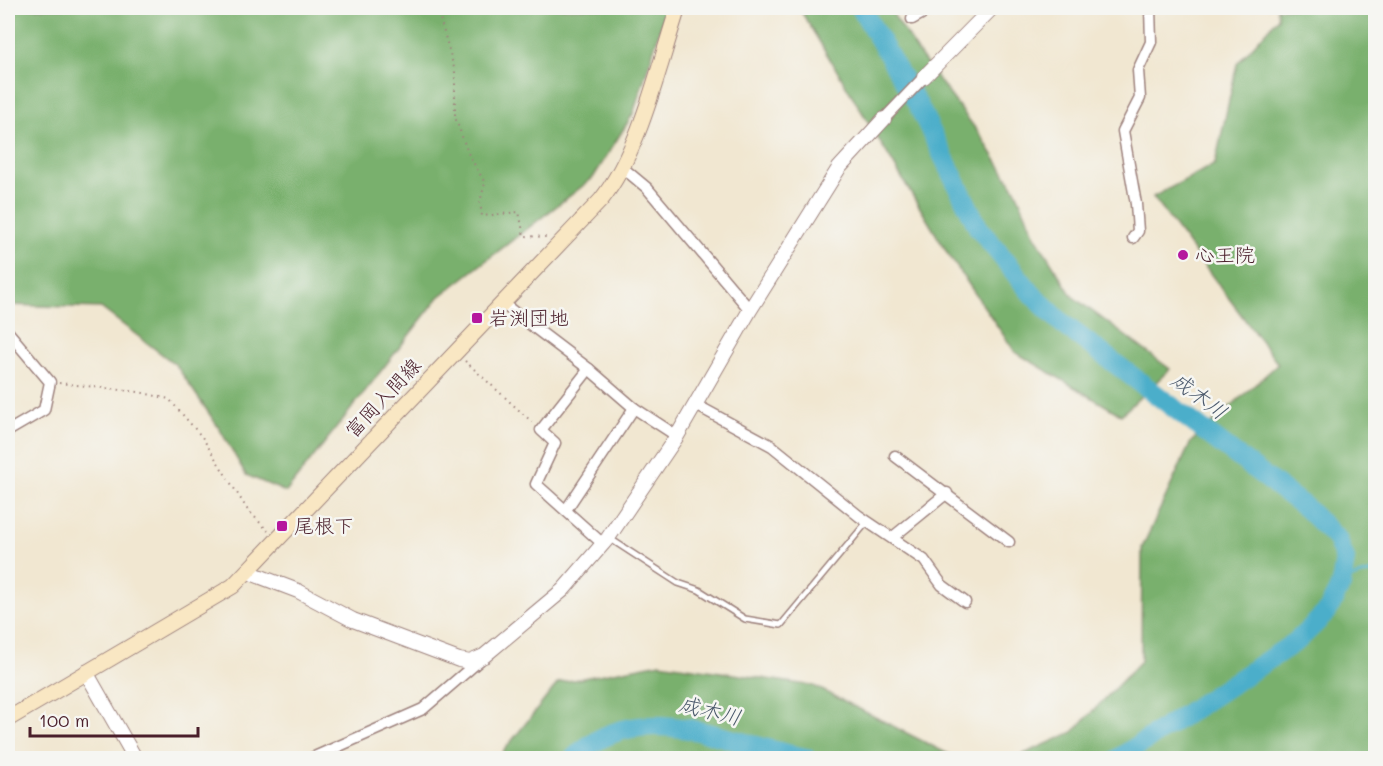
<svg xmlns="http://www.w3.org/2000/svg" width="1383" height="766" font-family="Mali,'Klee One',sans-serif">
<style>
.forest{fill:#79b06d;stroke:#62684c;stroke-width:1.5}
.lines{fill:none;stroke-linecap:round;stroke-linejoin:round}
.stream{stroke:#4baeca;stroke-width:3}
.river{stroke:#4baeca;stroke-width:20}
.service-casing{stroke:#9e837e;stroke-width:8}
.minor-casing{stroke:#9e837e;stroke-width:13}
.tertiary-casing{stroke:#9e837e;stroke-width:16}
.secondary-casing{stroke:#9e837e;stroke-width:17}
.path{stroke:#9e837e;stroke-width:2;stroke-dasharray:1.5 4.5;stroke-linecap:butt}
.service{stroke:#fff;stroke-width:5}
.minor{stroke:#fff;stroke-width:10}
.tertiary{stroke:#fff;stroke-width:14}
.secondary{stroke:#f9e7c3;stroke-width:15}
.poi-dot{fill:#b5179e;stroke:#f6f6f2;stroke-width:2}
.labels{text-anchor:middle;stroke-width:5;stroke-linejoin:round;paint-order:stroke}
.poi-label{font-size:20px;fill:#4a1f2b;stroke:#f6f6f2;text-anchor:start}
.street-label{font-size:20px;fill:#4a1f2b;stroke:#f6f6f2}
.water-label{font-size:21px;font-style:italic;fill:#4a586b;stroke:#f6f6f2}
</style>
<rect width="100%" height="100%" fill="#f6f6f2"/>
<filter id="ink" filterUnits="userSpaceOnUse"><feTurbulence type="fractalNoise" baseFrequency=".0167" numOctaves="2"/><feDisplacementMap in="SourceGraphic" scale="12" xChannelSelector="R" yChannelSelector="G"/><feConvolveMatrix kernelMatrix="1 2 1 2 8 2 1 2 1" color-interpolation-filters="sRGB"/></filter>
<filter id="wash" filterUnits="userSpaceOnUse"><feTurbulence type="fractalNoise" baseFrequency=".008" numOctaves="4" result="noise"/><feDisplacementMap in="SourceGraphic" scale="24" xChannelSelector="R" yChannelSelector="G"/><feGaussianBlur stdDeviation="1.35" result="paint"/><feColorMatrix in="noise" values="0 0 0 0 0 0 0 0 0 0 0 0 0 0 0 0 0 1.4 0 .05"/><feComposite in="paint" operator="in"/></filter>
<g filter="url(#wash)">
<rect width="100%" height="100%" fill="#f1e7d1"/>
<g class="forest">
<polygon points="8,8 667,8 633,114 593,178 439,297 286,492 246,475 219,428 176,365 101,308 8,305"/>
<polygon points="799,8 889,8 920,55 981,136 1016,191 1035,236 1072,296 1170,369 1121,415 1015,352 948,254"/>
<polygon points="1277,8 1375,8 1375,758 1015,758 1073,732 1141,661 1142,548 1191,442 1278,364 1153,197 1215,164 1237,64 1278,18"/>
<polygon points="660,663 814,686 956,758 498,758 558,683"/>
</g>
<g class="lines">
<polyline class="stream" points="1341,581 1376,571"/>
<g class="river">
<polyline points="861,8 918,105 978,227 1032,294 1063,324 1306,508 1337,539 1345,559 1341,585 1327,612 1297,641 1119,758"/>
<path d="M574 758C640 693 730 745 806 758"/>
</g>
</g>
</g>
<g filter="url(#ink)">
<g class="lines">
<defs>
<polyline id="service" points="609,538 678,583 699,590 745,619 781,625 867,522"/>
<g id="minor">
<polyline points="912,19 932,8"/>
<polyline points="884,119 924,77"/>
<polyline points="623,168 647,188 750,310"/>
<polyline points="1133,238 1138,231 1136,204 1123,131 1140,98 1138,70 1151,42 1150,8"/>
<polyline points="502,303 589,369 634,408 677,436"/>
<polyline points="8,332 50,382 44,410 8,431"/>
<polyline points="589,369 541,430 555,443 536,484 603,544"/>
<polyline points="696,405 772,446 859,516 924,560 942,585 965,602"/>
<polyline points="895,456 1009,542"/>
<polyline points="566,510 634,408"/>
<polyline points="893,537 947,493"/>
<polyline points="312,758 423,709 480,660"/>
</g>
<g id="tertiary">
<polyline points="924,77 992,8"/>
<polyline points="248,572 298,591 353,620 459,660 470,662 484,656 563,590 608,538 677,436 750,310 839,168 884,119"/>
<polyline points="86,672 135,758"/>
</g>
<path id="secondary" d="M8 719 233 586 601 200C640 151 658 68 678 8"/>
</defs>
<use href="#service" class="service-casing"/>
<use href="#minor" class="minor-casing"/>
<use href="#tertiary" class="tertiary-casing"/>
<use href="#secondary" class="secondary-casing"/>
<g class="path">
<polyline points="437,8 455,71 455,117 468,153 485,183 480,202 482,216 519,212 524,236 547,237"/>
<polyline points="465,361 532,422"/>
<polyline points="59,383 139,392 169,399 202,437 247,509 268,531"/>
</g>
<use href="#service" class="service"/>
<use href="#minor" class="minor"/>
<use href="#tertiary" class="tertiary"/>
<use href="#secondary" class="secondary"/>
</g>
</g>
<g class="poi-dot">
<circle cx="1183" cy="255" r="6"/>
<rect x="471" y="312" width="12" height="12" rx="3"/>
<rect x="276" y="520" width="12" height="12" rx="3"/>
</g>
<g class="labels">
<g class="poi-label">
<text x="1195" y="262">心王院</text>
<text x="489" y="325">岩渕団地</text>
<text x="294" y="533">尾根下</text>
</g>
<g class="street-label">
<text transform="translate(383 398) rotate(-47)" y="7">富岡入間線</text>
</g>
<g class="water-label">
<text transform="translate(1199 396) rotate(37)" y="7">成木川</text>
<text transform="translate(710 711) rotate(14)" y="7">成木川</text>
</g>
</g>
<rect width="1383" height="766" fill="none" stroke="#f6f6f2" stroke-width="30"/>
<path d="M30 727v9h168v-9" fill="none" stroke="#4a1f2b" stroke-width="3"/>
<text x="39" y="727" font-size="18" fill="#4a1f2b" stroke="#f6f6f2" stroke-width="4.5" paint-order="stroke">100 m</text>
</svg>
